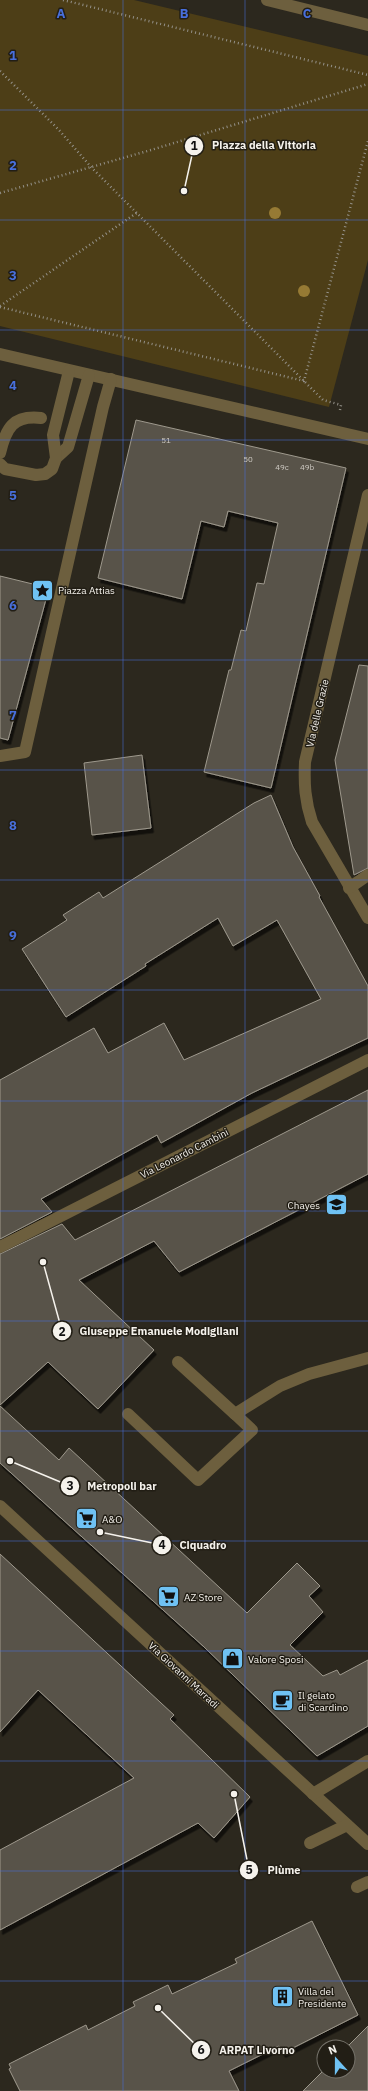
<svg xmlns="http://www.w3.org/2000/svg" width="368" height="2091" font-family="'IBM Plex Sans',sans-serif">
<style>
.green{fill:#4d3e17}
.building{fill:#585349;stroke:#9e998d;filter:url(#shadow)}
.lines{fill:none;stroke-linecap:round;stroke-linejoin:round}
.path{stroke:#949189;stroke-width:2.5;stroke-dasharray:1 3;stroke-linecap:butt}
.minor{stroke:#6d5f3e;stroke-width:12}
.tree{fill:#967a34}
.grid{fill:none;stroke:#486fdc;stroke-width:1;stroke-opacity:0.55}
.labels{text-anchor:middle;stroke-width:3;stroke-linejoin:round;paint-order:stroke}
.number-label{font-size:8px;fill:#cecac3}
.poi-label{font-size:10px;fill:#f5f2ec;stroke:#221e15;text-anchor:start}
.street-label{font-size:10px;fill:#f5f2ec;stroke:#221e15}
.grid-label{font-size:13px;text-anchor:middle;font-weight:bold;fill:#486fdc;stroke:#221e15;stroke-width:3;stroke-linejoin:round;paint-order:stroke}
.leader{fill:none;stroke:#f5f2ec;stroke-width:1.5}
.callout-dot{fill:#f5f2ec;stroke:#221e15;stroke-width:1.5}
.mark-label{font-size:12px;text-anchor:middle;font-weight:bold;fill:#111}
.callout-label{font-size:11px;text-anchor:middle;font-weight:bold;fill:#f5f2ec;stroke:#221e15;stroke-width:3;stroke-linejoin:round;paint-order:stroke}
</style>
<defs>
<filter id="shadow"><feDropShadow dx="2.5" dy="4.5" stdDeviation="0" flood-color="#0009"/></filter>
</defs>
<rect width="100%" height="100%" fill="#2c281e"/>
<polygon class="green" points="0,0 134,0 368,56 368,260 329,407 0,326"/>
<g class="building">
<polygon points="136,420 346,468 271,788 204,772 229,670 231,670 241,630 246,631 257,583 264,584 278,523 228,511 224,527 201,521 182,599 98,578"/>
<polygon points="0,576 49,588 8,740 0,738"/>
<polygon points="359,665 368,666 368,868 354,875 335,760"/>
<polygon points="142,755 151,828 92,835 84,763"/>
<polygon points="271,795 293,847 320,896 319,897 368,986 368,1038 252,1093 161,1143 157,1135 41,1199 52,1212 0,1239 0,1080 94,1028 108,1053 164,1023 184,1060 321,999 277,920 233,946 218,918 145,964 146,966 66,1017 22,949 67,920 63,915 99,892 103,898 254,803"/>
<polygon points="368,1090 368,1174 179,1272 154,1241 79,1280 154,1350 98,1409 48,1362 0,1405 0,1254 62,1224 75,1240"/>
<polygon points="0,1406 59,1460 69,1448 247,1613 297,1563 320,1586 309,1596 323,1612 290,1645 323,1676 337,1670 340,1675 368,1660 368,1726 317,1756 203,1646 0,1463"/>
<polygon points="0,1554 174,1715 170,1719 250,1797 214,1838 198,1823 0,1930 0,1850 134,1778 38,1690 0,1732"/>
<polygon points="312,1921 358,2015 283,2053 279,2046 229,2071 239,2091 20,2091 9,2069 11,2068 9,2064 86,2025 88,2030 135,2006 133,2002 168,1985 172,1994 237,1963 235,1959"/>
<polygon points="368,2026 368,2091 303,2091 324,2070 348,2071 347,2047"/>
</g>
<g class="lines">
<g class="path">
<polyline points="63,0 368,75"/>
<polyline points="0,71 59,130 91,167 304,381 323,400 341,405 340,410"/>
<polyline points="0,193 151,150 368,84"/>
<polyline points="0,306 138,212"/>
<polyline points="0,307 304,381 368,141"/>
</g>
<g class="minor">
<polyline points="267,0 368,25"/>
<polyline points="0,354 368,439"/>
<path d="M0 453C6 428 13 415 41 418"/>
<polyline points="56,458 68,447 89,375"/>
<polyline points="0,464 5,469 36,475 45,474 52,469 56,458 53,435 69,371"/>
<path d="M368 495 305 762C304 784 305 801 312 822L368 918"/>
<polyline points="0,756 25,752 103,407 111,379"/>
<polyline points="349,888 368,875"/>
<polyline points="0,1247 368,1060"/>
<polyline points="178,1362 235,1414"/>
<polyline points="128,1414 198,1480 252,1430 235,1414 280,1386 309,1374 368,1358"/>
<polyline points="0,1506 368,1844"/>
<polyline points="313,1794 368,1761"/>
<polyline points="310,1843 347,1825"/>
<polyline points="357,1887 368,1882"/>
</g>
</g>
<g class="tree">
<circle cx="275" cy="213" r="6"/>
<circle cx="304" cy="291" r="6"/>
</g>
<path class="grid" d="M123 0V2091M245 0V2091M0 110H368M0 220H368M0 330H368M0 440H368M0 550H368M0 660H368M0 770H368M0 880H368M0 990H368M0 1101H368M0 1211H368M0 1321H368M0 1431H368M0 1541H368M0 1651H368M0 1761H368M0 1871H368M0 1981H368"/>
<defs>
<symbol id="sight-square" viewBox="-11 -11 22 22"><rect x="-9" y="-9" width="18" height="18" rx="4" fill="#6fc2f4" stroke="#221e15"/><path d="M0-6L1.8-2.2L6-1.7L2.9 1.2L3.7 5.4L0 3.3L-3.7 5.4L-2.9 1.2L-6-1.7L-1.8-2.2Z" fill="#111"/></symbol>
<symbol id="school-square" viewBox="-11 -11 22 22"><rect x="-9" y="-9" width="18" height="18" rx="4" fill="#6fc2f4" stroke="#221e15"/><path d="M0-5L7-2L0 1L-7-2ZM-4 1L0 2.5L4 1V4Q0 6-4 4Z" fill="#111"/></symbol>
<symbol id="supermarket-square" viewBox="-11 -11 22 22"><rect x="-9" y="-9" width="18" height="18" rx="4" fill="#6fc2f4" stroke="#221e15"/><path d="M-6-5.5h2.5l.6 2H6L4.5 2H-2.5L-4.4-4H-6ZM-1.5 3.2a1.3 1.3 0 1 0 .1 0ZM3 3.2a1.3 1.3 0 1 0 .1 0Z" fill="#111"/></symbol>
<symbol id="shop-square" viewBox="-11 -11 22 22"><rect x="-9" y="-9" width="18" height="18" rx="4" fill="#6fc2f4" stroke="#221e15"/><path d="M-5-2.5h2.3a2.7 3.5 0 0 1 5.4 0H5L5.5 6h-11ZM-1.5-2.5h3a1.5 2.3 0 0 0-3 0Z" fill="#111"/></symbol>
<symbol id="cafe-square" viewBox="-11 -11 22 22"><rect x="-9" y="-9" width="18" height="18" rx="4" fill="#6fc2f4" stroke="#221e15"/><path d="M-5.5-4.5H6V0H3Q3 3.5 0 3.5H-2.5Q-5.5 3.5-5.5 0ZM3-3.2v2h1.7v-2ZM-6 4.5H4V6H-6Z" fill="#111"/></symbol>
<symbol id="building-square" viewBox="-11 -11 22 22"><rect x="-9" y="-9" width="18" height="18" rx="4" fill="#6fc2f4" stroke="#221e15"/><path d="M-4-6H4V6H1V3H-1V6H-4ZM-2.5-4.3h1.7v1.8h-1.7ZM.8-4.3h1.7v1.8H.8ZM-2.5-1h1.7V.8h-1.7ZM.8-1h1.7V.8H.8Z" fill="#111"/></symbol>
</defs>
<g fill-rule="evenodd">
<use href="#sight-square" x="30" y="578" width="25" height="25"/>
<use href="#school-square" x="324" y="1192" width="25" height="25"/>
<use href="#supermarket-square" x="74" y="1506" width="25" height="25"/>
<use href="#supermarket-square" x="156" y="1584" width="25" height="25"/>
<use href="#shop-square" x="220" y="1646" width="25" height="25"/>
<use href="#cafe-square" x="270" y="1688" width="25" height="25"/>
<use href="#building-square" x="270" y="1984" width="25" height="25"/>
</g>
<g class="labels">
<g class="number-label">
<text x="166" y="443">51</text>
<text x="248" y="462">50</text>
<text x="282" y="470">49c</text>
<text x="307" y="470">49b</text>
</g>
<g class="poi-label">
<text x="58" y="594">Piazza Attias</text>
<text x="320" y="1209" text-anchor="end">Chayes</text>
<text x="102" y="1523">A&amp;O</text>
<text x="184" y="1601">AZ Store</text>
<text x="248" y="1663">Valore Sposi</text>
<text x="298" y="1699">Il gelato<tspan x="298" dy="12">di Scardino</tspan></text>
<text x="298" y="1995">Villa del<tspan x="298" dy="12">Presidente</tspan></text>
</g>
<g class="street-label">
<text transform="translate(317 713) rotate(-77)" y="4">Via delle Grazie</text>
<text transform="translate(184 1153) rotate(-27)" y="4">Via Leonardo Cambini</text>
<text transform="translate(184 1675) rotate(43)" y="4">Via Giovanni Marradi</text>
</g>
</g>
<g class="grid-label">
<text x="61" y="18">A</text>
<text x="184" y="18">B</text>
<text x="307" y="18">C</text>
<text x="13" y="60">1</text>
<text x="13" y="170">2</text>
<text x="13" y="280">3</text>
<text x="13" y="390">4</text>
<text x="13" y="500">5</text>
<text x="13" y="610">6</text>
<text x="13" y="720">7</text>
<text x="13" y="830">8</text>
<text x="13" y="940">9</text>
</g>
<path class="leader" d="M184 191L194 146M43 1262L62 1331M10 1461L70 1486M100 1532L162 1545M234 1794L249 1870M158 2008L201 2050"/>
<g class="callout-dot">
<circle cx="184" cy="191" r="4"/>
<circle cx="43" cy="1262" r="4"/>
<circle cx="10" cy="1461" r="4"/>
<circle cx="100" cy="1532" r="4"/>
<circle cx="234" cy="1794" r="4"/>
<circle cx="158" cy="2008" r="4"/>
<circle cx="194" cy="146" r="10"/>
<circle cx="62" cy="1331" r="10"/>
<circle cx="70" cy="1486" r="10"/>
<circle cx="162" cy="1545" r="10"/>
<circle cx="249" cy="1870" r="10"/>
<circle cx="201" cy="2050" r="10"/>
</g>
<g class="mark-label">
<text x="194" y="150">1</text>
<text x="62" y="1336">2</text>
<text x="70" y="1490">3</text>
<text x="162" y="1549">4</text>
<text x="249" y="1874">5</text>
<text x="201" y="2054">6</text>
</g>
<g class="callout-label">
<text x="264" y="149">Piazza della Vittoria</text>
<text x="159" y="1335">Giuseppe Emanuele Modigliani</text>
<text x="122" y="1490">Metropoli bar</text>
<text x="203" y="1549">Ciquadro</text>
<text x="284" y="1874">Piùme</text>
<text x="257" y="2054">ARPAT Livorno</text>
</g>
<g transform="translate(336 2059) rotate(339)"><circle r="19" fill="#221e15" stroke="#76736b"/>
<path d="M0-3L7 15L0 10L-7 15Z" fill="#6fc2f4"/>
<text y="-6" font-size="11" font-weight="bold" text-anchor="middle" fill="#f5f2ec">N</text>
</g>
</svg>
